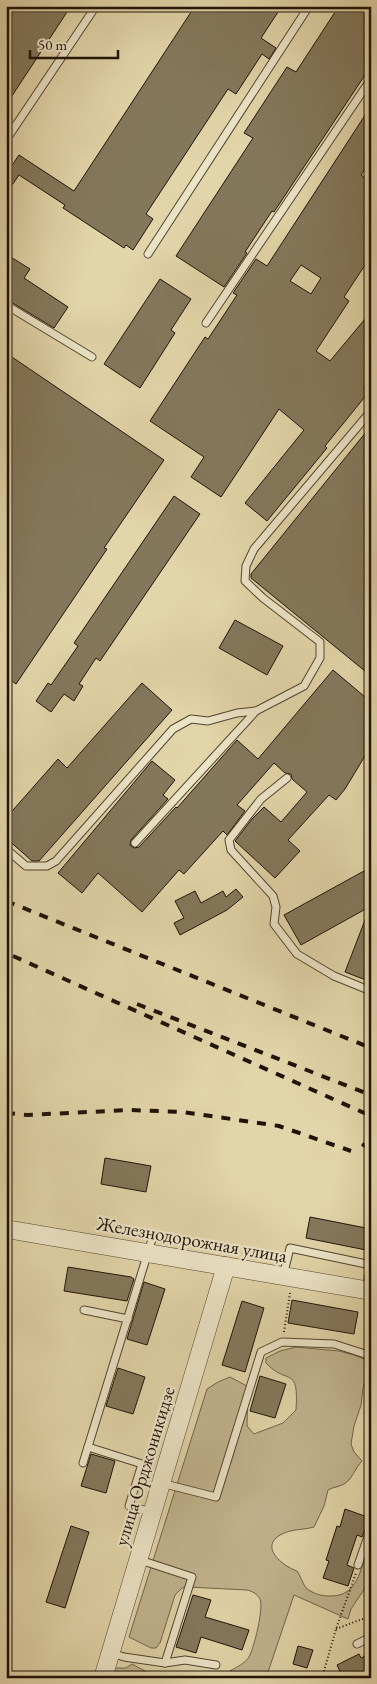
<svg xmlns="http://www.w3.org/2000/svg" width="377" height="1684" font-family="'EB Garamond',serif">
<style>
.green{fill:#c1b48e;stroke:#70644c}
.building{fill:#84785c;stroke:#1f1309;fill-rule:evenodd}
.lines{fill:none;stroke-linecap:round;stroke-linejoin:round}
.service-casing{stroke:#504431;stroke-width:9}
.tertiary-casing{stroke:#504431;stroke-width:19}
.path{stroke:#1f1309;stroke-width:2;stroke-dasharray:1 2.5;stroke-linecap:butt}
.service{stroke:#ece4c7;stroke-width:7}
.tertiary{stroke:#ece4c7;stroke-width:18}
.rail{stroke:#1f1309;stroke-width:4;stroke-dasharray:9 9;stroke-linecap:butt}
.labels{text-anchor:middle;stroke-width:4.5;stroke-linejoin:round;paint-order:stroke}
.street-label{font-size:19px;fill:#1f1309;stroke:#ece4c7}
</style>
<rect width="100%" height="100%" fill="#e2d5a9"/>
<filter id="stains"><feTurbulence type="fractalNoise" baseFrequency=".004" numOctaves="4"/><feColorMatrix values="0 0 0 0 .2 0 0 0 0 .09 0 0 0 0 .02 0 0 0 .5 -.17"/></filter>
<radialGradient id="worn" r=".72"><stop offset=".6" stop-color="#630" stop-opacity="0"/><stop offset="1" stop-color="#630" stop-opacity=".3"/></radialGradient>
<g class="green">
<path d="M296 1347 339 1351 354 1355 364 1359 368 1363 370 1373 363 1388 361 1405 354 1426 351 1444 354 1452 362 1461C356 1467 351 1481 344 1484 339 1487 333 1487 328 1490L324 1506 314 1527C303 1530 292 1529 282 1534 258 1546 282 1566 297 1571 301 1576 302 1583 306 1588 312 1593 321 1596 328 1596 363 1598 360 1561 371 1538V1579L351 1609 348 1619 294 1595 266 1678H235L230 1671C237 1667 244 1664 249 1657 254 1648 264 1608 260 1599 257 1594 252 1591 247 1590L187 1587 182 1588 175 1595 160 1643 156 1648H151L129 1637 207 1389 218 1382 230 1377 245 1385 248 1389 247 1426 254 1434 283 1423 296 1410C299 1364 287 1386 266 1363V1358L280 1351Z"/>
<polygon points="132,1664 158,1678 110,1678 115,1668 126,1668"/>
</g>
<g class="building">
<polygon points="6,6 71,6 6,105"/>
<polygon points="195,6 282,6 261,38 276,48 269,59 262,54 236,94 228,89 146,214 153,219 133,250 126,245 124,248 63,208 65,205 19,175 6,194 6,174 19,155 74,191"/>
<polygon points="339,6 371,6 371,59 366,67 369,69 274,212 272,211 245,252 247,253 224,287 176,256 253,138 244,133 287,67 296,72"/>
<path d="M371 106V160L361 175 371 182V256L344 297 349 301 316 351 330 361 365 319 371 324V380L364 389 368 393 325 446 327 448 267 521 245 503 304 430 279 409 221 497 191 477 204 457 150 421 205 337 208 339 237 295 233 293 256 259 267 266ZM301 265 321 278 311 294 290 281Z"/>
<polygon points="6,254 30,269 24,278 68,307 54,328 6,299"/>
<polygon points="160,279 191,299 171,330 175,333 140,388 104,364"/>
<polygon points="6,353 164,460 104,548 107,549 16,684 6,677"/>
<polygon points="371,426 371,676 251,578 251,574"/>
<polygon points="174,496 200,514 100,661 96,658 79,684 83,686 74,701 64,694 51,712 36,701 48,683 51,685 78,646 74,643"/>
<polygon points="235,620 283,646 267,675 219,648"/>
<polygon points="333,670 371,702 371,746 345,789 336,800 329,795 288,840 300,851 275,878 235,841 252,819 264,807 281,822 307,792 292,779 291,774 285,773 274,763 237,805 245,811 227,835 223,831 184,874 179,870 142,912 98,873 82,893 58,873 152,761 175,780 163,795 168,799 131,840 130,845 134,848 139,847 176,807 177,808 237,740 258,759"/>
<polygon points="142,683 172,710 39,861 32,861 6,838 6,818 58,759 67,768"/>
<polygon points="371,868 371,906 301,945 284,915 364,871"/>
<polygon points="236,889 243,897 227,910 180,935 174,923 184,918 175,901 195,891 201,903 223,891 226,897"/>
<polygon points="370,907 371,907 371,982 345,972"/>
<polygon points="105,1158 151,1166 146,1192 101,1184"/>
<polygon points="310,1217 371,1229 371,1251 306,1238"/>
<polygon points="68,1267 131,1277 134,1279 127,1301 64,1291"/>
<polygon points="144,1282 165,1289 147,1345 127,1339"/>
<polygon points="292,1300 358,1312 354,1334 288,1323"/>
<polygon points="242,1301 264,1308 245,1372 222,1365"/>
<polygon points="118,1368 145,1377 133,1414 106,1406"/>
<polygon points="260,1376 286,1384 275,1418 250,1411"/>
<polygon points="91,1454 115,1461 106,1493 81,1486"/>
<polygon points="345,1509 370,1518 362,1537 357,1535 347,1565 354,1568 348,1586 323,1578 329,1561 326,1560 337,1526 340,1527"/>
<polygon points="71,1526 89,1532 65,1608 46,1602"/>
<polygon points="193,1595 211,1600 205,1617 249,1630 242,1650 201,1637 196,1653 176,1647"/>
<polygon points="298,1646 313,1650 307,1668 293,1664"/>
<polygon points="371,1653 371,1678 343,1678 337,1665 359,1654 361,1658"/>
</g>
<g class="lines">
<defs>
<g id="service">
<polyline points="6,140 96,6"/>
<polyline points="148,254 309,6"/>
<polyline points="6,305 92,357"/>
<polyline points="206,323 371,79"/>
<polyline points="287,778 261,799 229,840 231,850 273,896 276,907 274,924 297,954 334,976 371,991"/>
<polyline points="135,843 256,711"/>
<polyline points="6,849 26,866 47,866 56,861 173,729 191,719 208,721 237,713 256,711 304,686 320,658 320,642 263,598 245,581 246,566 254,549 371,411"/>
<polyline points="283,1276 290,1248 371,1265"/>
<polyline points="366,1290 371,1265"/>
<polyline points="84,1310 128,1319"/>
<polyline points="88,1447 142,1464 129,1506 152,1512"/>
<polyline points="83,1463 153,1236"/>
<polyline points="161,1483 216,1497 261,1352 282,1342 334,1344 365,1354 371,1354"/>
<polyline points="140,1560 192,1577 165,1663"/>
<polyline points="358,1565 371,1528"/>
<polyline points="357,1644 371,1637"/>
<polyline points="111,1653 124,1657 165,1663 185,1660 216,1665"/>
</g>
<g id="tertiary">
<polyline points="6,1229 371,1291"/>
<polyline points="103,1678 226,1266"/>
</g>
</defs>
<use href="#service" class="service-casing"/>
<use href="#tertiary" class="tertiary-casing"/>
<g class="path">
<polyline points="284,1332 290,1293"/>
<polyline points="336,1629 362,1619 371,1621"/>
<polyline points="322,1678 336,1629 356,1573"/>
</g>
<use href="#service" class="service"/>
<use href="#tertiary" class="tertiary"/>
<g class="rail">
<polyline points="6,901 371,1048"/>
<polyline points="13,956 371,1116"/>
<polyline points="137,1004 371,1095"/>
<polyline points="6,1113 27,1115 130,1110 183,1112 279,1126 351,1151"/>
<polyline points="362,1144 371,1149"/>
</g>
</g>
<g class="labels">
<g class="street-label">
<text transform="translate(192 1239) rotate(10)" y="7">Железнодорожная улица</text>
<text transform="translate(144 1466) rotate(-73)" y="7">улица Орджоникидзе</text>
</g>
</g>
<rect width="377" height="1684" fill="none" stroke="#e2d5a9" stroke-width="25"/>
<rect x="8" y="8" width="362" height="1669" fill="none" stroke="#1f1309" stroke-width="2.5"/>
<rect x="12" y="12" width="352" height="1659" fill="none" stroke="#1f1309"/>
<path d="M30 50v8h88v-8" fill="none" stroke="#1f1309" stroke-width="2.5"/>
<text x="38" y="50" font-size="15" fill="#1f1309" stroke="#ece4c7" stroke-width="4" paint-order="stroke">50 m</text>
<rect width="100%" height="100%" filter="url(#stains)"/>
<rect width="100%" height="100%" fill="url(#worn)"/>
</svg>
